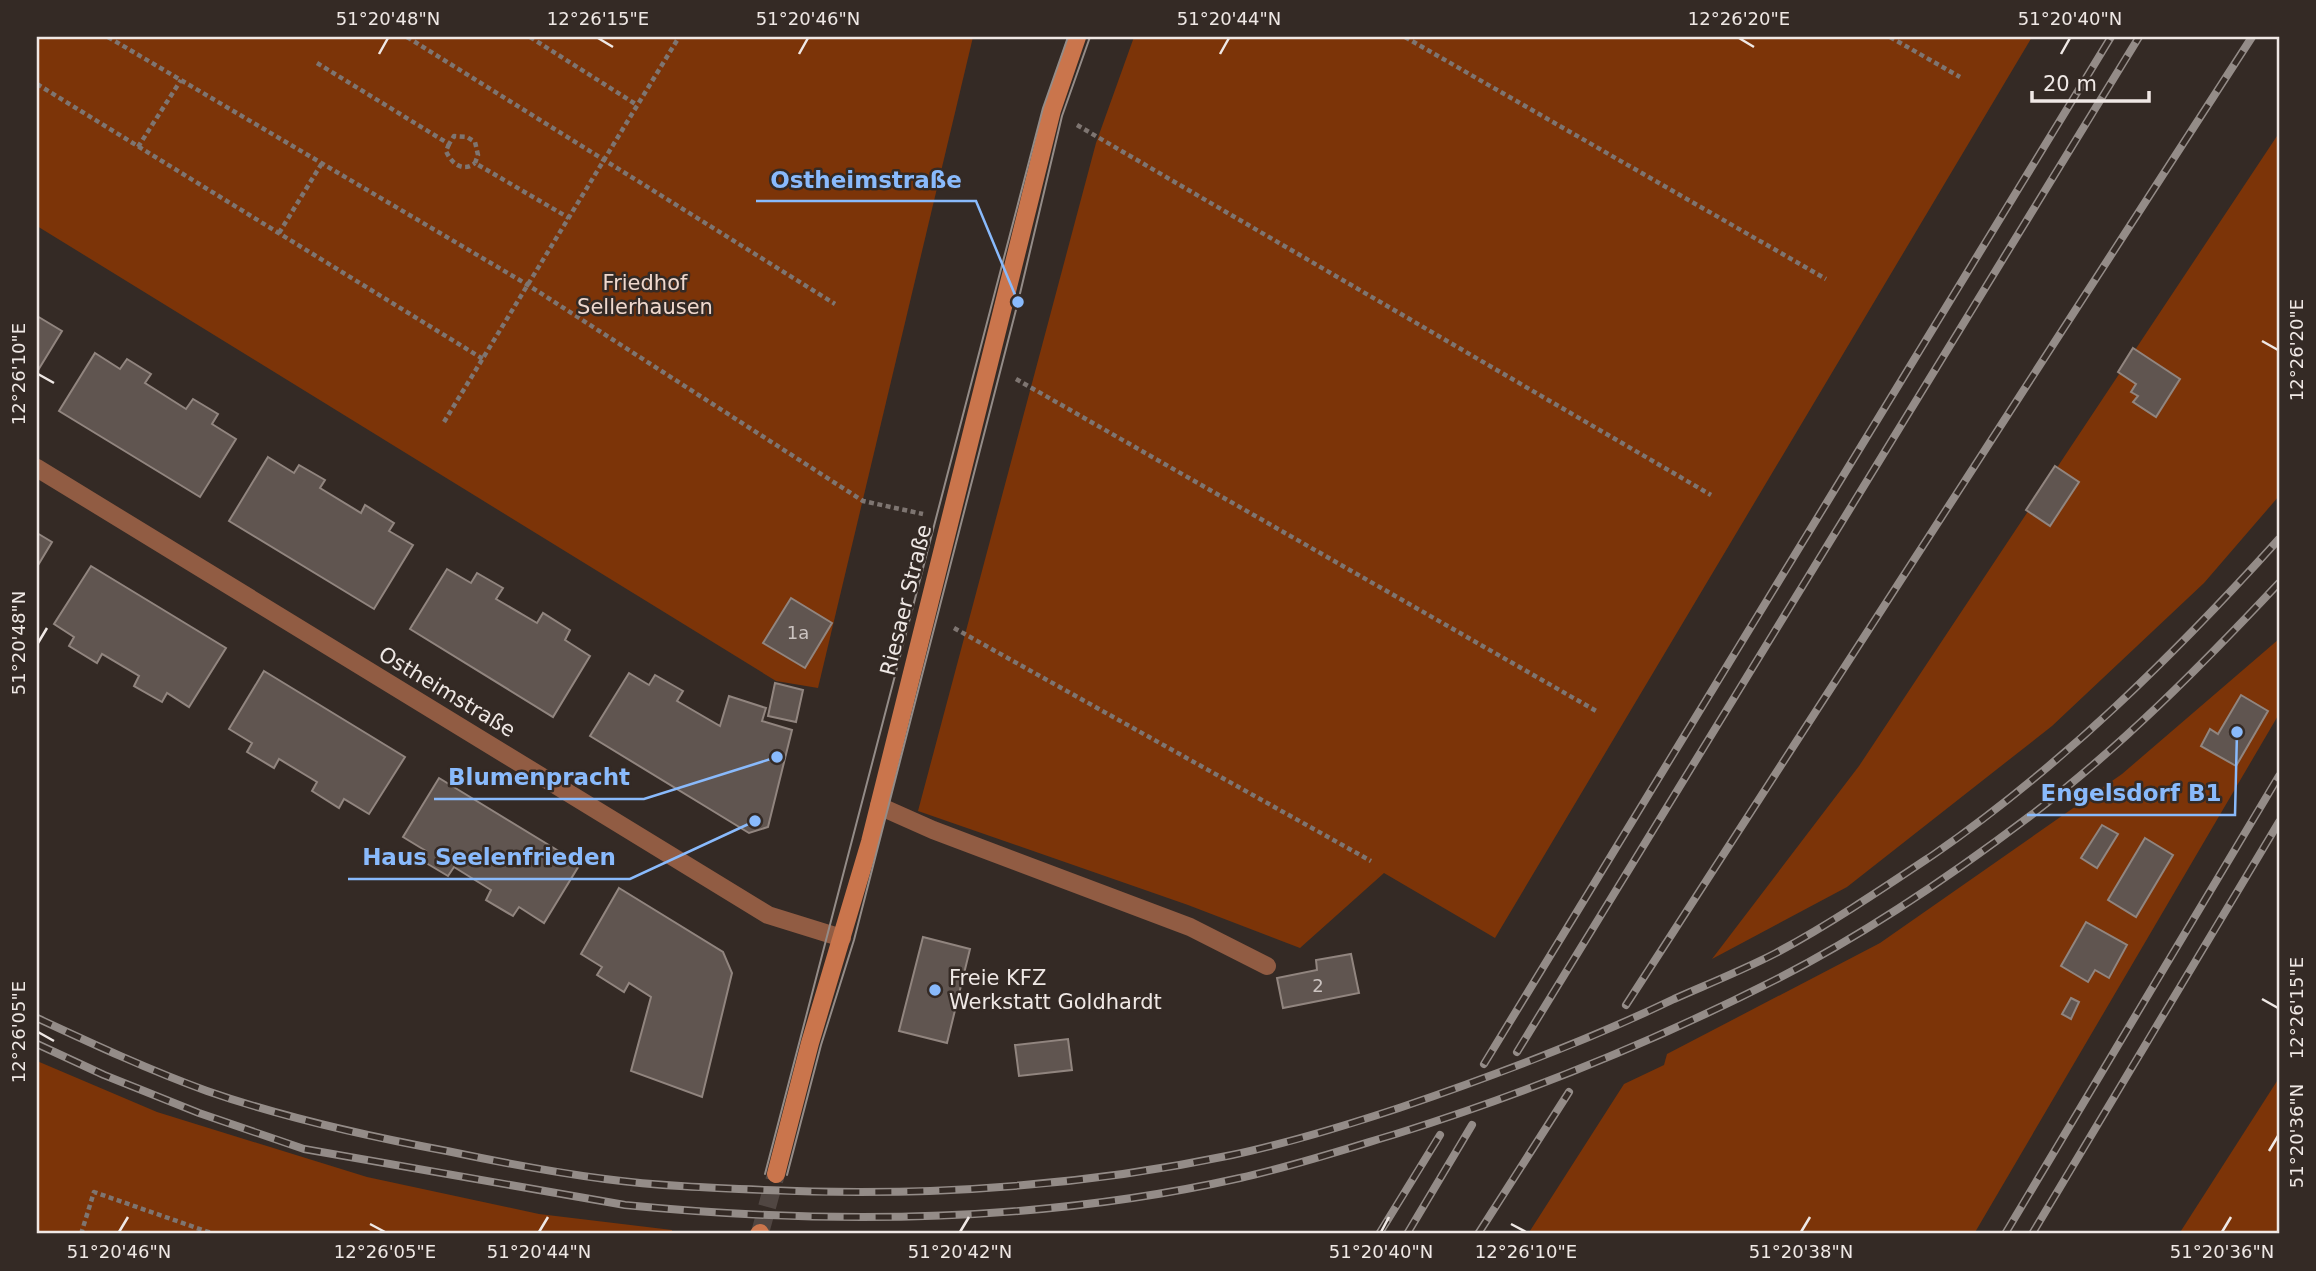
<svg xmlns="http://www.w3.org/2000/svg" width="2316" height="1271" font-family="'DejaVu Sans',sans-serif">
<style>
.green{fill:#7c3408;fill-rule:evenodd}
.building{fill:#605550;stroke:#91857f;stroke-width:2}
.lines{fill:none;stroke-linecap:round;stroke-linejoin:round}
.secondary-tunnel{stroke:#504642;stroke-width:18;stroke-dasharray:18 9;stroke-linecap:butt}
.path{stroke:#7e7571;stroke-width:4.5;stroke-dasharray:5 3.5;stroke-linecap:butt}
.lane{stroke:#915c43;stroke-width:18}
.street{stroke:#915c43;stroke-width:18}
.secondary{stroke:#ca754c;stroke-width:18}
.tram{stroke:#948c88;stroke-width:2}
.rail-casing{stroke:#948c88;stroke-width:8}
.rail{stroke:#342a25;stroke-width:5;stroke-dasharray:16;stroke-linecap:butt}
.ticks{fill:none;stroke:#efe8e5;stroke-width:2.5}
.poi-dot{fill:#89bafc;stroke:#342a25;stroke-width:2.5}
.labels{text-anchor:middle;stroke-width:5;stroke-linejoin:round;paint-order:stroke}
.number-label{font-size:18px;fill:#cbc3c0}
.park-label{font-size:21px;fill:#efd8cd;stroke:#342a25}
.street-label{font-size:21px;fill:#efe8e5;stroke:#342a25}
.poi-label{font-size:21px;fill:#efe8e5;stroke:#342a25;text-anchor:start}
.leader{fill:none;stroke:#89bafc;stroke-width:2.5}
.callout-dot{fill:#89bafc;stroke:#342a25;stroke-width:2.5}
.callout-label{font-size:23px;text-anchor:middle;font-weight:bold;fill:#89bafc;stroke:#342a25;stroke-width:5;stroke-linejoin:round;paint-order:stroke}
.neatline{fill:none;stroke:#efe8e5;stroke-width:2.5}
.ticks-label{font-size:18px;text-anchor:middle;fill:#efe8e5}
</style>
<rect width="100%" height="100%" fill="#342a25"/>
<g class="green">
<polygon points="37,37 973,37 818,688 776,681 37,226"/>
<polygon points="1134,37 2032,37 1495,938 1384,873 1300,948 1188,905 918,811 1096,143"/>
<polygon points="2279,133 2279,496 2204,583 2052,726 1847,887 1712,959 1859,766"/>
<path d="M2279 639V714L1974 1234H1528L1624 1084 1664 1065 1667 1054 1880 943 2122 774ZM2241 695 2268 711 2236 766 2201 746 2210 730 2218 734ZM2145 838 2173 856 2136 916 2108 900ZM2087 922 2127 945 2109 978 2095 970 2088 982 2061 966Z"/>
<polygon points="37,1061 157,1112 367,1177 539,1214 672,1230 672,1234 37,1234"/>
<polygon points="2279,1078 2279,1234 2179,1234"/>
</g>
<g class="building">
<polygon points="37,316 62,331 37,372"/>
<polygon points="2133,348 2180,379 2156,417 2133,402 2138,396 2131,392 2136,384 2118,372"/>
<polygon points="95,353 120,369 127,359 151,374 145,383 186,409 193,399 218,414 212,424 236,439 200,497 59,411"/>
<polygon points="268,457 294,473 299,465 325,480 320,488 361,513 365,505 394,523 389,531 413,545 374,609 229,521"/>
<polygon points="2055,466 2079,482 2050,526 2026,510"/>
<polygon points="37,533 52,542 37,567"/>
<polygon points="91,566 226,648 189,707 167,693 162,702 134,686 139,676 102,654 97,663 69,646 74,637 54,624"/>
<polygon points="447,569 471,583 477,573 503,588 496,599 537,623 543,613 570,630 565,640 590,656 553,717 410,629"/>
<polygon points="791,598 832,623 805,668 763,643"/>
<polygon points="264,671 405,757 369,814 344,799 339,808 312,791 317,782 279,759 274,768 247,752 252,743 229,729"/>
<polygon points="629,673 649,685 655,675 683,691 677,701 720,726 729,696 766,708 762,721 792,730 768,827 749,833 590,736"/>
<polygon points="775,683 803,690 796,722 768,716"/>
<polygon points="2241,695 2268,711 2236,766 2201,746 2210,729 2218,734"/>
<polygon points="439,778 580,864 544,923 519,907 513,916 486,900 491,890 454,867 448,876 421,860 426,851 403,837"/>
<polygon points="2102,825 2118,834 2097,868 2081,858"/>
<polygon points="2145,838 2173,855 2136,917 2108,900"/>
<polygon points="619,888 723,952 732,973 702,1097 631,1071 651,997 629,983 624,992 597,975 602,967 581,954"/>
<polygon points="2086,922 2127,945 2109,978 2095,970 2088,982 2061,966"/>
<polygon points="923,937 970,949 947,1043 899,1031"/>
<polygon points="1351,954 1359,993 1283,1008 1277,978 1317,970 1316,960"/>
<polygon points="2071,998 2079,1002 2071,1019 2062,1014"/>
<polygon points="1068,1039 1072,1070 1019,1076 1015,1045"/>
</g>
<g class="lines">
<polyline class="secondary-tunnel" points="760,1233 776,1174"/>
<g class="path">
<polyline points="108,37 528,285 863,501 923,514"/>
<polyline points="407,37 835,304"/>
<polyline points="530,37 637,105"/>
<polyline points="1405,37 1826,279"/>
<polyline points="1890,37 1960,77"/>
<polyline points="317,63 449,144 454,136 467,137 475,142 478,155 475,163 569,218"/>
<polyline points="37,84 483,359"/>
<polyline points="1077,125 1711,495"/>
<path d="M449 144 446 151C451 163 463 173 475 163"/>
<polyline points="138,147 181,80"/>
<polyline points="279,233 322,163"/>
<polyline points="1016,379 1598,712"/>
<polyline points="444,422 679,37"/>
<polyline points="954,628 1371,861"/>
<polyline points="81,1234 94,1192 214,1234"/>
</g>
<polyline class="lane" points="879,806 933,830 1190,927 1267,966"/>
<polyline class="street" points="37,468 768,915 842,938"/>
<g class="secondary">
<polyline points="776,1174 810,1043 870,842 1052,110 1077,37"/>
<polyline points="759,1234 760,1233"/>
</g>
<g class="tram">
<polyline points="765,1174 1043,108 1068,37"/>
<polyline points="787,1175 821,1045 854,940 1018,302 1062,116 1090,37"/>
<polyline points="749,1234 750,1232"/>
</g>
<defs>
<g id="rail">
<polyline points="1626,1005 2252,37"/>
<path d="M37 1018C93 1044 149 1070 207 1091 285 1118 366 1136 447 1151 499 1162 552 1172 605 1179 658 1186 712 1188 765 1190 922 1197 1078 1187 1232 1155 1289 1143 1344 1126 1399 1108 1493 1076 1585 1042 1674 999 1708 984 1743 970 1776 953 1830 924 1882 889 1933 855 2062 766 2174 655 2279 539"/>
<path d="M37 1044 104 1075 199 1113 304 1149 625 1205C828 1225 1039 1223 1240 1178 1294 1166 1346 1149 1399 1133 1527 1093 1655 1041 1775 980 1862 936 1952 875 2030 816 2121 747 2202 665 2279 583"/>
<polyline points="1517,1052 2139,37"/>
<polyline points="1484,1064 2111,37"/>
<polyline points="1379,1234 1440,1135"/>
<polyline points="1407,1234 1472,1125"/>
<polyline points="1478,1234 1569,1092"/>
<polyline points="2005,1234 2279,776"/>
<polyline points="2032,1234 2279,822"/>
</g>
</defs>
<use href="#rail" class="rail-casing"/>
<use href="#rail" class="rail"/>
</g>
<path class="ticks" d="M598 38 613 47M1739 38 1754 47M379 54 388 38M799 54 808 38M1220 54 1229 38M2061 54 2070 38M2262 341 2278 350M38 374 54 383M38 643 47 628M2262 999 2278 1008M38 1032 54 1041M2269 1151 2278 1136M370 1224 385 1232M1511 1224 1526 1232M119 1232 128 1217M539 1232 548 1217M960 1232 969 1217M1381 1232 1389 1217M1801 1232 1810 1217M2222 1232 2231 1217"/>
<circle class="poi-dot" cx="935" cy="990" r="7"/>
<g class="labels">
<g class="number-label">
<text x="798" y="639">1a</text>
<text x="1318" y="992">2</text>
</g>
<g class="park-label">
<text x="645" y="290">Friedhof<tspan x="645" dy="24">Sellerhausen</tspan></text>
</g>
<g class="street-label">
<text transform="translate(906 600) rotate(-76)" y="7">Riesaer Straße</text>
<text transform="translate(447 692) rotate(31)" y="7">Ostheimstraße</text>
</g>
<g class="poi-label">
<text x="949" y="985">Freie KFZ<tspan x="949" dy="24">Werkstatt Goldhardt</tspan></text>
</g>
</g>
<path class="leader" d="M1018 302L976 201H756M777 757L644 799H434M2237 732L2235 815H2027M755 821L630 879H348"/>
<g class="callout-dot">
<circle cx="1018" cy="302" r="7"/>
<circle cx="777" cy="757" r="7"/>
<circle cx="2237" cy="732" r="7"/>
<circle cx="755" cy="821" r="7"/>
</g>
<g class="callout-label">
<text x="866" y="188">Ostheimstraße</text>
<text x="539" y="785">Blumenpracht</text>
<text x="2131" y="801">Engelsdorf B1</text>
<text x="489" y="865">Haus Seelenfrieden</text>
</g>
<rect width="2316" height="1271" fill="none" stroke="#342a25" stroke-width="77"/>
<path d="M2032 91v10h117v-10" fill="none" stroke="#efe8e5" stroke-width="3.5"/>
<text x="2043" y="91" font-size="21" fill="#efe8e5" stroke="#342a25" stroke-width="5" paint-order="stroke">20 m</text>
<rect x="38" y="38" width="2240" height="1194" class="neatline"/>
<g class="ticks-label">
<text x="388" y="25">51°20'48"N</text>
<text x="598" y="25">12°26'15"E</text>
<text x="808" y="25">51°20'46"N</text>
<text x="1229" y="25">51°20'44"N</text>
<text x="1739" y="25">12°26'20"E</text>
<text x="2070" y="25">51°20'40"N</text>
<text transform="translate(2297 350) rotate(-90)" y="6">12°26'20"E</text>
<text transform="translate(19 374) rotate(-90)" y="6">12°26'10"E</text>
<text transform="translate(19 643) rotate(-90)" y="6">51°20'48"N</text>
<text transform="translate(2297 1008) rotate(-90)" y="6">12°26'15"E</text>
<text transform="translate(19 1032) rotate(-90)" y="6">12°26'05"E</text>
<text transform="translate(2297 1136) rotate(-90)" y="6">51°20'36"N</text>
<text x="119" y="1258">51°20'46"N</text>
<text x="385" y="1258">12°26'05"E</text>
<text x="539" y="1258">51°20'44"N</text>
<text x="960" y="1258">51°20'42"N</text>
<text x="1381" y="1258">51°20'40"N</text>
<text x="1526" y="1258">12°26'10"E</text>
<text x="1801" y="1258">51°20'38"N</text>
<text x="2222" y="1258">51°20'36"N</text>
</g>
</svg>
